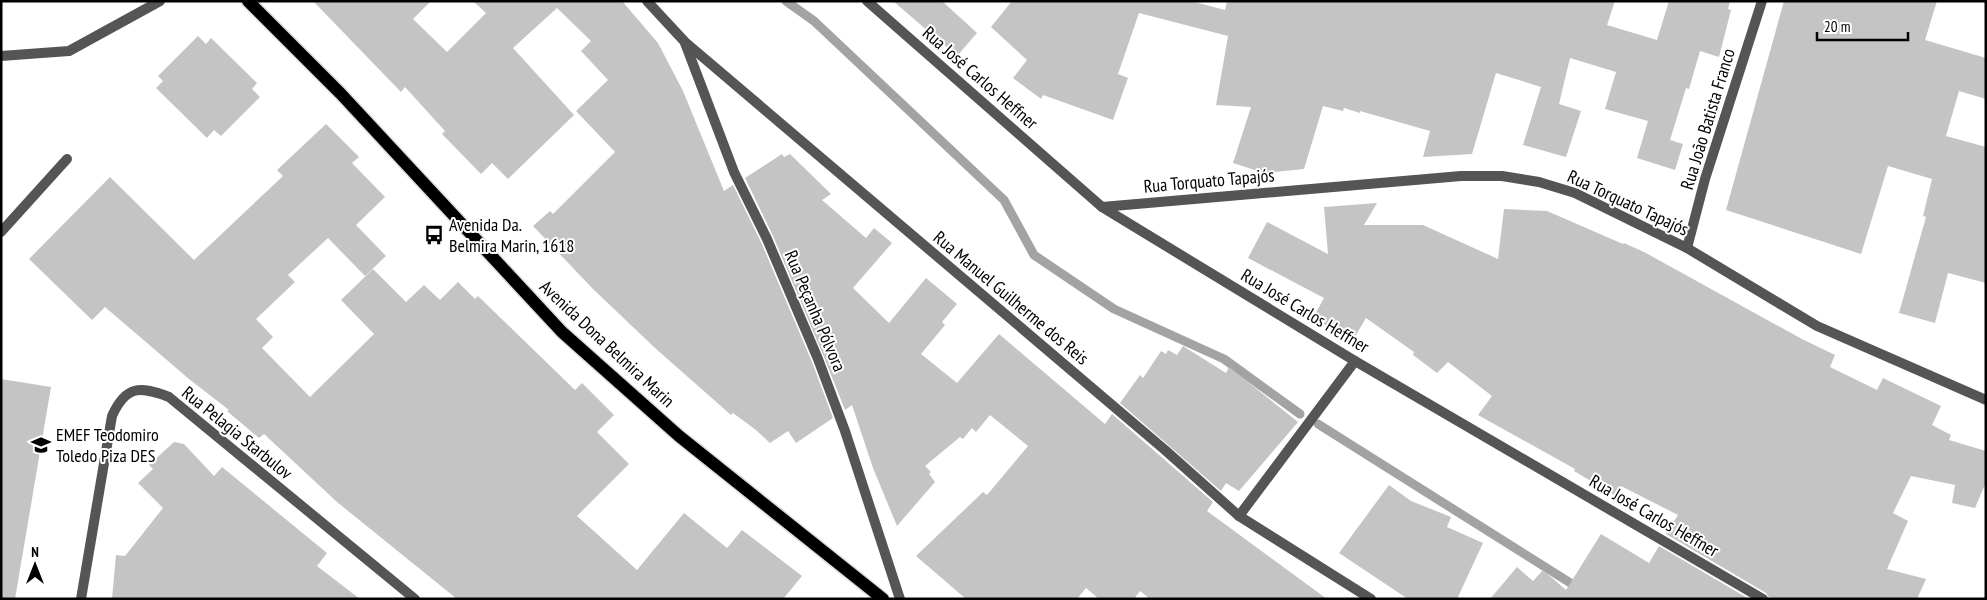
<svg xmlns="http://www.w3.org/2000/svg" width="1987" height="600" font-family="'PT Sans Narrow',sans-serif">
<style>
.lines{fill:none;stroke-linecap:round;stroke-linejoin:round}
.stream{stroke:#a3a3a3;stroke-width:9}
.building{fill:#c4c4c4}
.primary-casing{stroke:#dbdbdb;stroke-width:15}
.service{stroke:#555;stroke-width:10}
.minor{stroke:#555;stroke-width:10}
.primary{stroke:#000;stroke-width:12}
.labels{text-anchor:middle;stroke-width:4;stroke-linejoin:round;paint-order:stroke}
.street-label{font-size:18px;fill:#000;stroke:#fff}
.poi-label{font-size:18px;fill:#000;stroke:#fff;text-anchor:start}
</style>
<rect width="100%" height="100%" fill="#fff"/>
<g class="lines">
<g class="stream">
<polyline points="786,1 814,21 1004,200 1034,255 1114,309 1224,359 1300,414"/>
<polyline points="1318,424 1580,589"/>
</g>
</g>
<g class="building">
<polygon points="313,1 431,1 413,19 447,52 486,13 473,1 622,1 658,43 683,91 724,191 733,185 761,242 812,362 833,418 796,443 788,431 770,443 756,430 733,413 731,415 655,348 593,289 533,226 550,211 553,214 615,152 576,111 608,80 581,51 591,41 557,8 513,48 574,115 508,179 492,163 481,174 442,134 445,131 405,87 401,92"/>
<polygon points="893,1 942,1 977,33 957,56"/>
<polygon points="1012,1 1191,1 1225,10 1227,1 1615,1 1607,25 1657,40 1669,1 1730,1 1728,9 1731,10 1719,57 1700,51 1689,89 1686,88 1670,140 1683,144 1675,170 1637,158 1648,121 1605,109 1616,72 1570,58 1559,104 1581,111 1566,157 1523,145 1541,87 1496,73 1472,154 1423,157 1430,131 1360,111 1360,113 1344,108 1343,111 1323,106 1304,169 1264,173 1233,163 1251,107 1216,105 1228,36 1139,13 1118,74 1128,78 1113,120 1043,95 1041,99 1013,78 1027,60 991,27"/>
<polygon points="1784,1 1937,1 1925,40 1986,58 1986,99 1959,91 1946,136 1986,147 1986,283 1948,273 1935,323 1899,313 1926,217 1923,216 1932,179 1888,166 1861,254 1726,210"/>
<polygon points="198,36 206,44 211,38 257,83 252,89 260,97 221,136 214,130 207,138 156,88 163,81 158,76"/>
<polygon points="326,124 359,157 352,163 385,197 356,225 386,256 365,276 328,238 288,275 295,282 256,319 273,337 262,348 310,397 374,334 341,300 373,269 406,302 424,285 440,300 458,282 475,299 478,296 575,390 582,383 614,415 597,432 629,464 577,516 637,570 684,513 727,548 742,530 802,576 783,599 457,599 337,502 264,434 259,438 227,411 229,410 189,379 105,307 92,320 29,259 110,177 194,260 283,176 277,170"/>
<polygon points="782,154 784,157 790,154 831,194 822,200 866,238 874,228 892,243 853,288 889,323 926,278 957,304 942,322 945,325 921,354 957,383 999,334 1105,424 1112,414 1213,502 1207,511 1327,599 1150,599 1140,591 1134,599 1099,599 1086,588 1077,599 966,599 916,556 983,492 987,495 1028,446 990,415 976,432 972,428 963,439 960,437 925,466 931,472 929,474 935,482 897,526 873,468 852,405 845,410 824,357 773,236 745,178"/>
<polygon points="1377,203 1364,225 1423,225 1498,259 1504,209 1547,211 1623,244 1624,243 1644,252 1802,339 1835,355 1830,367 1877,390 1883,378 1941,406 1932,425 1951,435 1949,440 1986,451 1986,482 1975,508 1952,503 1955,485 1911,476 1893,513 1908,521 1887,569 1926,579 1917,599 1770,599 1766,593 1666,534 1678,515 1621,486 1616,496 1574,471 1575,469 1478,415 1492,396 1448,362 1437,373 1413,355 1414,352 1366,318 1353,340 1313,318 1324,298 1248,258 1267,222 1328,254 1324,207"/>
<polygon points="1183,346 1226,373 1229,367 1298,422 1239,491 1226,483 1221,491 1120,403 1140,375 1143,378 1161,351 1166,354 1168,350 1177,355"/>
<polygon points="1,379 51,387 15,599 1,599"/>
<polygon points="174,442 184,444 214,476 222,467 327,553 317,566 360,599 112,599 116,555 125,556 163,508 138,483 153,469 149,465"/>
<polygon points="1389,485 1411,501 1451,517 1447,527 1483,543 1457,599 1408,599 1339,553"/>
<polygon points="1601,534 1649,563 1659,546 1749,599 1490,599 1517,567 1533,581 1543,570 1566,590"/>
</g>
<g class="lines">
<defs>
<polyline id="primary" points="248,1 341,94 562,332 679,436 883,599"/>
</defs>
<use href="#primary" class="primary-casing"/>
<polyline class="service" points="1,232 67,159"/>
<g class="minor">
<polyline points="647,1 685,42 1165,450 1239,516 1371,599"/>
<polyline points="867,1 1102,207 1355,361 1763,599"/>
<polyline points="685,43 734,172 767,239 818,359 845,431 900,599"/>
<polyline points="1,56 69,51 160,1"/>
<polyline points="1102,207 1461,176 1502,176 1539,182 1575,193 1687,248 1817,326 1986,400"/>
<polyline points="1687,248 1705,179 1762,1"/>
<polyline points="1239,516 1355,361"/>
<path d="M81 599 112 416C126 385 140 386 169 397L415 599"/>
</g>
<use href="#primary" class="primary"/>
</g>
<defs>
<symbol id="bus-bare" viewBox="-9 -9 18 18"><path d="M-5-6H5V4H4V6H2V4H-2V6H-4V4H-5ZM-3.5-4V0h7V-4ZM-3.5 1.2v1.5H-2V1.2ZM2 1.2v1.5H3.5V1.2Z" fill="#000" stroke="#fff" stroke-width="2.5" paint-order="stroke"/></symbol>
<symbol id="school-bare" viewBox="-9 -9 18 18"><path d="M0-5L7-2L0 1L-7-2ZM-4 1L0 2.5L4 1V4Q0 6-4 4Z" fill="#000" stroke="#fff" stroke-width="2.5" paint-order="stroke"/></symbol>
</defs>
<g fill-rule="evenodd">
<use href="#bus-bare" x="420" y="221" width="28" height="28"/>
<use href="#school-bare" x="27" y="431" width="28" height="28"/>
</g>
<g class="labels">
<g class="street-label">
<text transform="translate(980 78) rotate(41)" y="6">Rua José Carlos Heffner</text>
<text transform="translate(1708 119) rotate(-73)" y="6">Rua João Batista Franco</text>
<text transform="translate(1209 181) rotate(-5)" y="6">Rua Torquato Tapajós</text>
<text transform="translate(1628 203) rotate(25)" y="6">Rua Torquato Tapajós</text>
<text transform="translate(1011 298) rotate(40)" y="6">Rua Manuel Guilherme dos Reis</text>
<text transform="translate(815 311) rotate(67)" y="6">Rua Peçanha Pólvora</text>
<text transform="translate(1305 311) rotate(31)" y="6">Rua José Carlos Heffner</text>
<text transform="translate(607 344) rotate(43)" y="6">Avenida Dona Belmira Marin</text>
<text transform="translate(237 433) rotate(39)" y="6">Rua Pelagia Starbulov</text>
<text transform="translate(1654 516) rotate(30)" y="6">Rua José Carlos Heffner</text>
</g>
<g class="poi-label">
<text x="449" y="231">Avenida Da.<tspan x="449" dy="21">Belmira Marin, 1618</tspan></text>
<text x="56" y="441">EMEF Teodomiro<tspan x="56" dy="21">Toledo Piza DES</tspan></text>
</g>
</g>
<rect width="1987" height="600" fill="none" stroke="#000000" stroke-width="5"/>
<g transform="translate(35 565)" stroke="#ffffff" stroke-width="4" paint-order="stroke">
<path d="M0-4L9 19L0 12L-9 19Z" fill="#000000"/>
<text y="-8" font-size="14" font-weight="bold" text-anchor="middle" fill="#000000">N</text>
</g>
<path d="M1817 32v8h91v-8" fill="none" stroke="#000000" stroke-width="2.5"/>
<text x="1824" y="32" font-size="15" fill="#000000" stroke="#ffffff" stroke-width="4" paint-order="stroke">20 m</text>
</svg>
